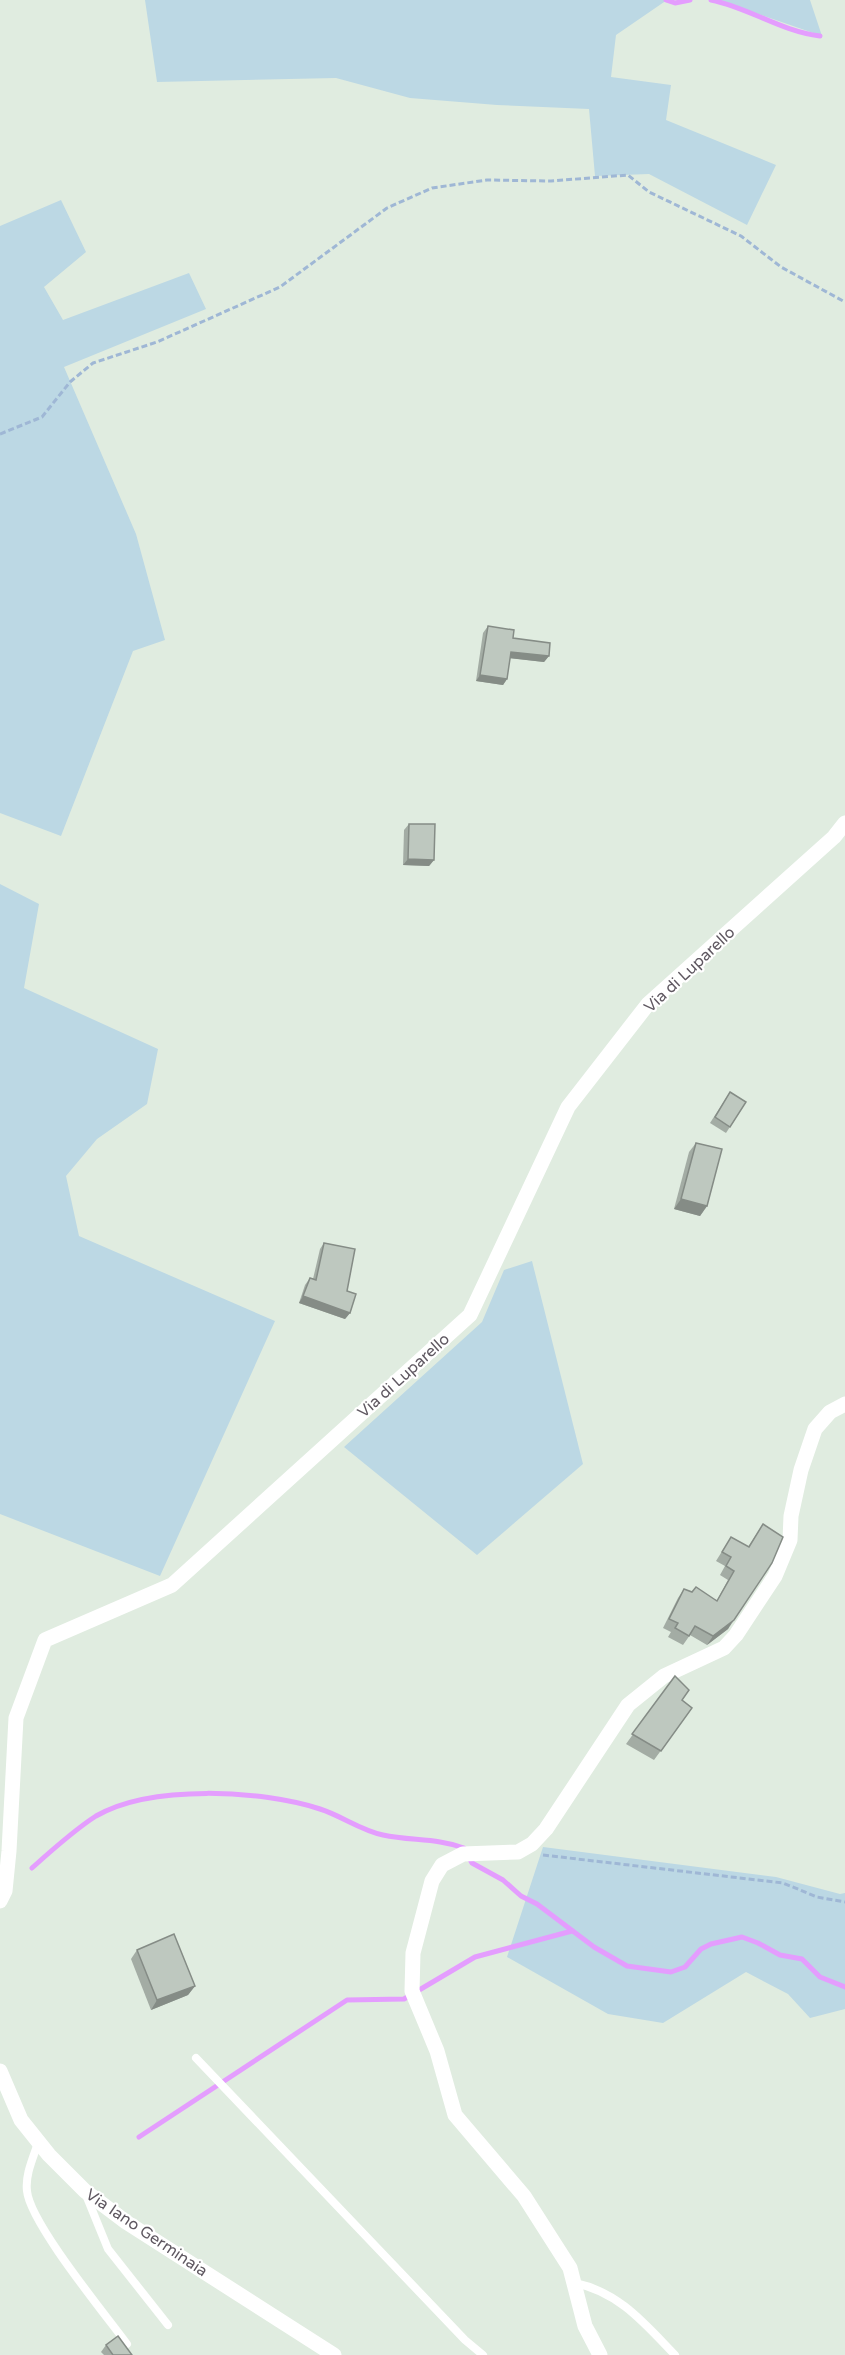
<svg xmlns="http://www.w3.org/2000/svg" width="845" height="2355" font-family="'Varela Round',sans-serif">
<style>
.green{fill:#bcd8e4}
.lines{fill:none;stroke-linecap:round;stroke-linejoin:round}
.stream{stroke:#e49dfe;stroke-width:5}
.path{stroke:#9fb7d5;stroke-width:3;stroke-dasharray:6 3;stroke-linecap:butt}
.lane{stroke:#fff;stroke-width:8}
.street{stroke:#fff;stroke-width:15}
.wall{fill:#a3aca4}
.shaded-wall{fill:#858c86}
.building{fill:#bec8bf;stroke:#858c86;stroke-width:1.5}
.labels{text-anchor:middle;stroke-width:4.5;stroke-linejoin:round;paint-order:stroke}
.street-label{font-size:16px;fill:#5f5861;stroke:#fff}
</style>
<rect width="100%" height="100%" fill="#e0ece0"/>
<g class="green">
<polygon points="145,0 667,0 616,35 611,77 671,85 666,120 776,165 747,225 649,174 595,176 589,109 497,105 410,98 336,78 157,82"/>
<polygon points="713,0 810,0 822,36 721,1"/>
<polygon points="61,200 86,252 44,287 63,320 189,273 206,309 64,367 136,534 165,640 133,651 61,836 0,813 0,226"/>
<polygon points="0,884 39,904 24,988 158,1049 147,1104 97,1139 66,1176 79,1236 275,1321 160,1576 0,1514"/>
<polygon points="532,1261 583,1464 477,1555 344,1447 482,1322 504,1270"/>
<polygon points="543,1847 776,1877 840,1894 845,1893 845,2009 810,2018 788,1994 746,1972 663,2023 608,2014 507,1957"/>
</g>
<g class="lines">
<g class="stream">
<polyline points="666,0 675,3 690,0"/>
<path d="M711 0C750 8 780 31 820 36"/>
<path d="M32 1868C52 1850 74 1830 96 1816 151 1784 262 1790 320 1809 342 1816 360 1830 383 1835 411 1841 437 1838 464 1848L472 1863 503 1880 521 1896 537 1904 594 1947 627 1966 671 1972 685 1967 701 1949 711 1944 742 1937 758 1943 780 1955 802 1959 820 1977 845 1987"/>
<polyline points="139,2137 347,2000 404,1999 475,1957 572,1931"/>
</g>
<g class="path">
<polyline points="0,434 42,417 70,382 93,363 157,342 280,287 387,208 432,188 487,180 551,181 628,175 649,192 741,236 781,267 845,302"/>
<polyline points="543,1855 783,1883 817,1897 845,1902"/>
</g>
<g class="lane">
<polyline points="196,2058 465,2340 483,2355"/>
<path d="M38 2143C33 2158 25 2175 27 2191 30 2223 105 2314 127 2344"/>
<polyline points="86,2195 108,2249 168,2325"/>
<path d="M575 2283C619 2292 645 2324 675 2355"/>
</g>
<g class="street">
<polyline points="0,1901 5,1891 9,1851 16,1718 45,1640 172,1585 470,1315 568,1107 648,1004 834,837 845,823"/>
<polyline points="0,2071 21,2120 49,2155 85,2191 126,2222 334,2355"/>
<polyline points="600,2355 585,2326 570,2268 524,2196 455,2115 437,2051 412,1991 413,1953 432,1881 442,1865 463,1854 518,1852 532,1844 546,1829 628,1705 664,1676 724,1648 736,1635 775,1576 790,1540 791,1516 801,1470 815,1429 830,1412 845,1404"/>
</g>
</g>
<g class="wall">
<polygon points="488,626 513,638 549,656 544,662 510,658 507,679 503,685 476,681 483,633"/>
<polygon points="409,824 434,860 429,866 403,865 404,830"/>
<polygon points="730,1092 746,1102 726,1133 710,1123"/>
<polygon points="696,1143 707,1206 700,1216 674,1209 689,1152"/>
<polygon points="324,1243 347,1291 350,1313 345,1319 299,1303 305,1285 310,1278 313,1279 320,1249"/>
<polygon points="763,1524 728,1629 707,1645 690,1635 683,1645 668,1637 671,1632 663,1628 678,1598 684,1589 717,1600 728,1580 720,1575 725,1566 716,1561 731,1537 748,1547"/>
<polygon points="675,1676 682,1700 692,1708 654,1760 626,1744"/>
<polygon points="137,1950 195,1986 188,1995 151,2010 131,1959"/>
<polygon points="106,2345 132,2355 104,2355 101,2352"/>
</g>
<g class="shaded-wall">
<polygon points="511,652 549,656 544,662 507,658"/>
<polygon points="480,675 507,679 503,685 476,681"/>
<polygon points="408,859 434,860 429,866 403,865"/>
<polygon points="681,1199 707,1206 700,1216 674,1209"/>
<polygon points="303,1296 350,1313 345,1319 299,1303"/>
<polygon points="734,1620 728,1629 707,1645 713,1636"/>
<polygon points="195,1986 188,1995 151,2010 157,2000"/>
</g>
<g class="building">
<polygon points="488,626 514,630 513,638 550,643 549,656 511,652 507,679 480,675"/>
<polygon points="409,824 435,824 434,860 408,859"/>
<polygon points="730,1092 746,1102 730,1127 715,1117"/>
<polygon points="696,1143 722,1149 707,1206 681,1199"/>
<polygon points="324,1243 355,1249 347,1291 356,1294 350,1313 303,1296 310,1278 316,1280"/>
<polygon points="763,1524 783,1537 772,1563 734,1620 713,1636 695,1626 689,1636 675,1628 678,1623 669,1619 684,1589 692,1592 696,1587 717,1601 734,1571 726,1566 731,1557 722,1552 731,1537 749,1547"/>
<polygon points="675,1676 689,1690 682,1700 692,1708 661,1751 632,1734"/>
<polygon points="174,1934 195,1986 157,2000 137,1950"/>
<polygon points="118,2336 132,2355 113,2355 106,2345"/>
</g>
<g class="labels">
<g class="street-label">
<text transform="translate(689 969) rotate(-43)" y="6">Via di Luparello</text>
<text transform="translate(403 1375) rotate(-42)" y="6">Via di Luparello</text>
<text transform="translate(147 2232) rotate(34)" y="6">Via Iano Germinaia</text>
</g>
</g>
</svg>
